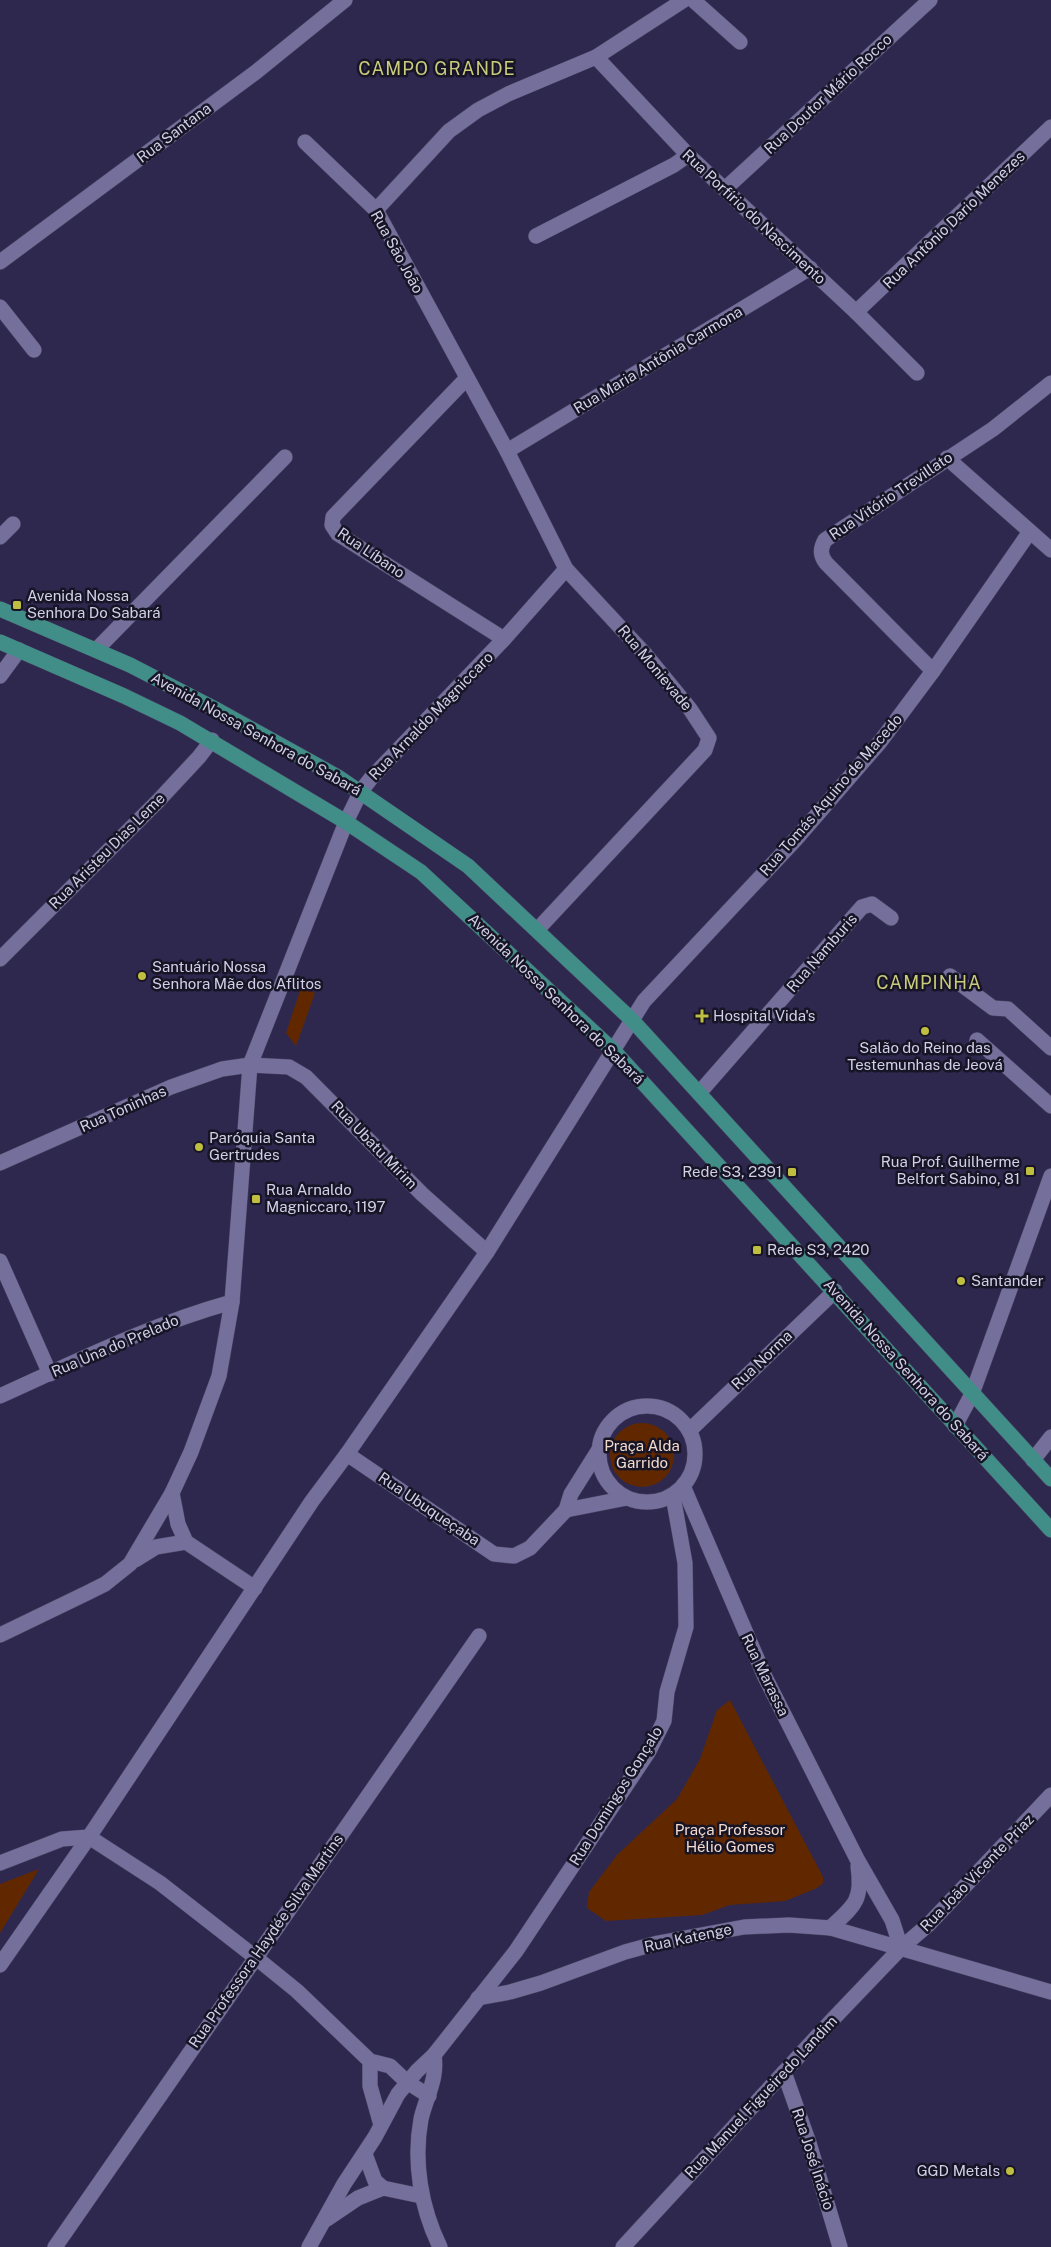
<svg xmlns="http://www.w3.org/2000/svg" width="1051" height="2247" font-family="'Public Sans',sans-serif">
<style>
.green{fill:#612800}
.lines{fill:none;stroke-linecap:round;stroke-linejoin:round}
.minor-casing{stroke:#484262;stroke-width:16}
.major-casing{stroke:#484262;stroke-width:16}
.minor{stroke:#74709b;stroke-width:15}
.major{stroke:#418d88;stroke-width:15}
.poi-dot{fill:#bfbe41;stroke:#161425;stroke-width:2}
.labels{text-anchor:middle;stroke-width:5;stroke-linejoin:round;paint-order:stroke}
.street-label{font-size:15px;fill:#d2d0e8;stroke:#161425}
.poi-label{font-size:15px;fill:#d2d0e8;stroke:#161425;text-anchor:start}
.park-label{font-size:15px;fill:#f3dbcf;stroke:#161425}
.quarter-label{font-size:18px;letter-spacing:1px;fill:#cacb7d;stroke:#161425}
</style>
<rect width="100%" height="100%" fill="#2e284e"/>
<g class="green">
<polygon points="301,988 315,993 296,1046 286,1033"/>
<circle cx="642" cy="1455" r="32"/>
<polygon points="730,1700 823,1877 823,1883 817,1888 785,1901 730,1905 702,1915 606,1921 587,1908 589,1892 617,1855 677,1799 700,1759 717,1710"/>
<polygon points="39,1869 0,1933 0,1884"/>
</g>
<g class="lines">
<defs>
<g id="minor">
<polyline points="693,0 740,42"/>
<polyline points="596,57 688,155 856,312 917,373"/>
<polyline points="305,142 376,210 507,451 566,569 645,654 690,709 709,738 705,750 537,930"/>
<polyline points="726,188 930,0"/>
<polyline points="376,210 449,131 478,110 508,94 596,57 684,0"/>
<polyline points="536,236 674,165 688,155"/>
<polyline points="0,262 256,72 345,0"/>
<polyline points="0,307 34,350"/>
<polyline points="856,312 1051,127"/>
<polyline points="466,379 333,517 332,525 338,534 504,639"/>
<polyline points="507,451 810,268"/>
<polyline points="947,458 1051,550"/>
<polyline points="0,537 13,524"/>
<polyline points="96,650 285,457"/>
<path d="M933 671 826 563C820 555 820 549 825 540L993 429 1051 383"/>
<polyline points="0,676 19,650"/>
<polyline points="0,959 158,801 199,757 212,740"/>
<polyline points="950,976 993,1008 1008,1009 1051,1048"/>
<polyline points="977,1040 1051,1106"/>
<polyline points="700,1092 862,907 872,904 891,918"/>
<polyline points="0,1163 171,1087 222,1069 250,1065 289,1067 306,1077 422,1194 487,1252"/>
<polyline points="0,1261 50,1374"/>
<path d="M0 1396C75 1362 152 1324 232 1302"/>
<circle cx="647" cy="1454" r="48"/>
<polyline points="955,1426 972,1394 1051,1176"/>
<polyline points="690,1430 835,1291"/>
<polyline points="347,1454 494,1554 514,1556 530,1548 566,1510 571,1494 598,1451"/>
<polyline points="1033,1460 1051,1437"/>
<polyline points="683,1486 765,1677 857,1859 892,1920 901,1948"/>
<polyline points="172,1493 178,1524 186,1542 255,1588"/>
<polyline points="566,1510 627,1498"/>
<polyline points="135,1560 156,1547 186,1542"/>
<polyline points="0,1635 87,1593 105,1584 130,1564 172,1493 191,1452 219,1376 232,1302 250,1065 346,822 361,791 372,777 504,639 566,569"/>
<polyline points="0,1863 62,1839 89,1837 160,1883 255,1957 297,1991 370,2061 390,2066 407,2082 429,2096"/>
<path d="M830 1928C854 1906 863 1901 858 1866"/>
<polyline points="0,1965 89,1837 312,1501 347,1454 487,1252 644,1001 796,839 880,742 933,671 1029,533"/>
<polyline points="478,1998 510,1992 541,1983 625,1952 658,1943 744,1927 789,1925 831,1928 1051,1992"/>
<path d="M434 2055C438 2079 426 2097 421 2119 413 2162 421 2208 440 2247"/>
<polyline points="370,2061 370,2086 381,2125"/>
<polyline points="784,2072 809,2143 840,2247"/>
<polyline points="365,2154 375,2181 383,2188"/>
<polyline points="327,2219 358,2198 383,2188 421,2196"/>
<polyline points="55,2247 479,1636"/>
<polyline points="309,2247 344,2184 375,2137 398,2094 417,2071 434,2055 516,1951 649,1751 664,1721 667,1692 686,1627 685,1563 673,1496"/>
<polyline points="623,2247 834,2018 901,1948 929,1924 1051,1795"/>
</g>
<g id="major">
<polyline points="0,609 130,665 219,711 338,777 468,866 632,1020 1051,1479"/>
<polyline points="0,642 124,696 180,723 346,822 421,872 614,1051 1051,1530"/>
</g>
</defs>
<use href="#minor" class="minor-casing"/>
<use href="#major" class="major-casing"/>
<use href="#minor" class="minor"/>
<use href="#major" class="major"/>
</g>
<g class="poi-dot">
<rect x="12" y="600" width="10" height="10" rx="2.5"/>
<circle cx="142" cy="976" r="5"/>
<path d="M699.5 1008.5h5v5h5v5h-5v5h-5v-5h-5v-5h5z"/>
<circle cx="925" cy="1031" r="5"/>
<circle cx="199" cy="1147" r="5"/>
<rect x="1025" y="1166" width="10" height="10" rx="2.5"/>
<rect x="787" y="1167" width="10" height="10" rx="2.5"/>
<rect x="251" y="1194" width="10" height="10" rx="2.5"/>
<rect x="752" y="1245" width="10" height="10" rx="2.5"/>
<circle cx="961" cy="1281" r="5"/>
<circle cx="1010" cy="2171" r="5"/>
</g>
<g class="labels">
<g class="street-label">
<text transform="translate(828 94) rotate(-43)" y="5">Rua Doutor Mário Rocco</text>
<text transform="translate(174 133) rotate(-37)" y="5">Rua Santana</text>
<text transform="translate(754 217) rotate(43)" y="5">Rua Porfírio do Nascimento</text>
<text transform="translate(954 220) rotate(-44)" y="5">Rua Antônio Dario Menezes</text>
<text transform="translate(397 252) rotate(61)" y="5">Rua São João</text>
<text transform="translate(658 360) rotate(-31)" y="5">Rua Maria Antônia Carmona</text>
<text transform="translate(891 496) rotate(-34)" y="5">Rua Vitório Trevillato</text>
<text transform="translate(371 553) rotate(34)" y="5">Rua Líbano</text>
<text transform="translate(655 668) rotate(50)" y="5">Rua Monievade</text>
<text transform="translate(431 716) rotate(-46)" y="5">Rua Arnaldo Magniccaro</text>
<text transform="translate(256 734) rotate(29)" y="5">Avenida Nossa Senhora do Sabará</text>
<text transform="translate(831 795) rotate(-49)" y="5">Rua Tomás Aquino de Macedo</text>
<text transform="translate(107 851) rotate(-45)" y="5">Rua Aristeu Dias Leme</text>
<text transform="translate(822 953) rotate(-49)" y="5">Rua Namburis</text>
<text transform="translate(556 999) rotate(44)" y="5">Avenida Nossa Senhora do Sabará</text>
<text transform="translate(123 1109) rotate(-24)" y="5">Rua Toninhas</text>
<text transform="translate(374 1145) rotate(46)" y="5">Rua Ubatu Mirim</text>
<text transform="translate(115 1346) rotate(-23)" y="5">Rua Una do Prelado</text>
<text transform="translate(762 1360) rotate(-44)" y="5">Rua Norma</text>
<text transform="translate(906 1370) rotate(48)" y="5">Avenida Nossa Senhora do Sabará</text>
<text transform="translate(429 1509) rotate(34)" y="5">Rua Ubuqueçaba</text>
<text transform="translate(765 1675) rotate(64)" y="5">Rua Marassa</text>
<text transform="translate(616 1796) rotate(-58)" y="5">Rua Domingos Gonçalo</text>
<text transform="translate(977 1873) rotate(-46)" y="5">Rua João Vicente Priaz</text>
<text transform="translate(688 1938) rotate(-12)" y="5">Rua Katenge</text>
<text transform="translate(266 1941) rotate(-55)" y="5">Rua Professora Haydée Silva Martins</text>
<text transform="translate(761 2097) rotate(-47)" y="5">Rua Manuel Figueiredo Landim</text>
<text transform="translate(813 2159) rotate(72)" y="5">Rua José Inácio</text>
</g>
<g class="poi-label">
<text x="27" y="601">Avenida Nossa<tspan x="27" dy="17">Senhora Do Sabará</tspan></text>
<text x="152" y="972">Santuário Nossa<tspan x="152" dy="17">Senhora Mãe dos Aflitos</tspan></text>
<text x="713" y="1021">Hospital Vida's</text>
<text x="925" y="1053" text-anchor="middle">Salão do Reino das<tspan x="925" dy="17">Testemunhas de Jeová</tspan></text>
<text x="209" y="1143">Paróquia Santa<tspan x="209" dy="17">Gertrudes</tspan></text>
<text x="1020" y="1167" text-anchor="end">Rua Prof. Guilherme<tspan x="1020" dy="17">Belfort Sabino, 81</tspan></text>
<text x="782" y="1177" text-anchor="end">Rede S3, 2391</text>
<text x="266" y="1195">Rua Arnaldo<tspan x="266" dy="17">Magniccaro, 1197</tspan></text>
<text x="767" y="1255">Rede S3, 2420</text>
<text x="971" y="1286">Santander</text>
<text x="1000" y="2176" text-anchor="end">GGD Metals</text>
</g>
<g class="park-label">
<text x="642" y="1451">Praça Alda<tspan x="642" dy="17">Garrido</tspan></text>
<text x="730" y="1835">Praça Professor<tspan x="730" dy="17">Hélio Gomes</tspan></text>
</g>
<g class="quarter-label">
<text x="437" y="75">CAMPO GRANDE</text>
<text x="929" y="989">CAMPINHA</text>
</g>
</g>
</svg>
